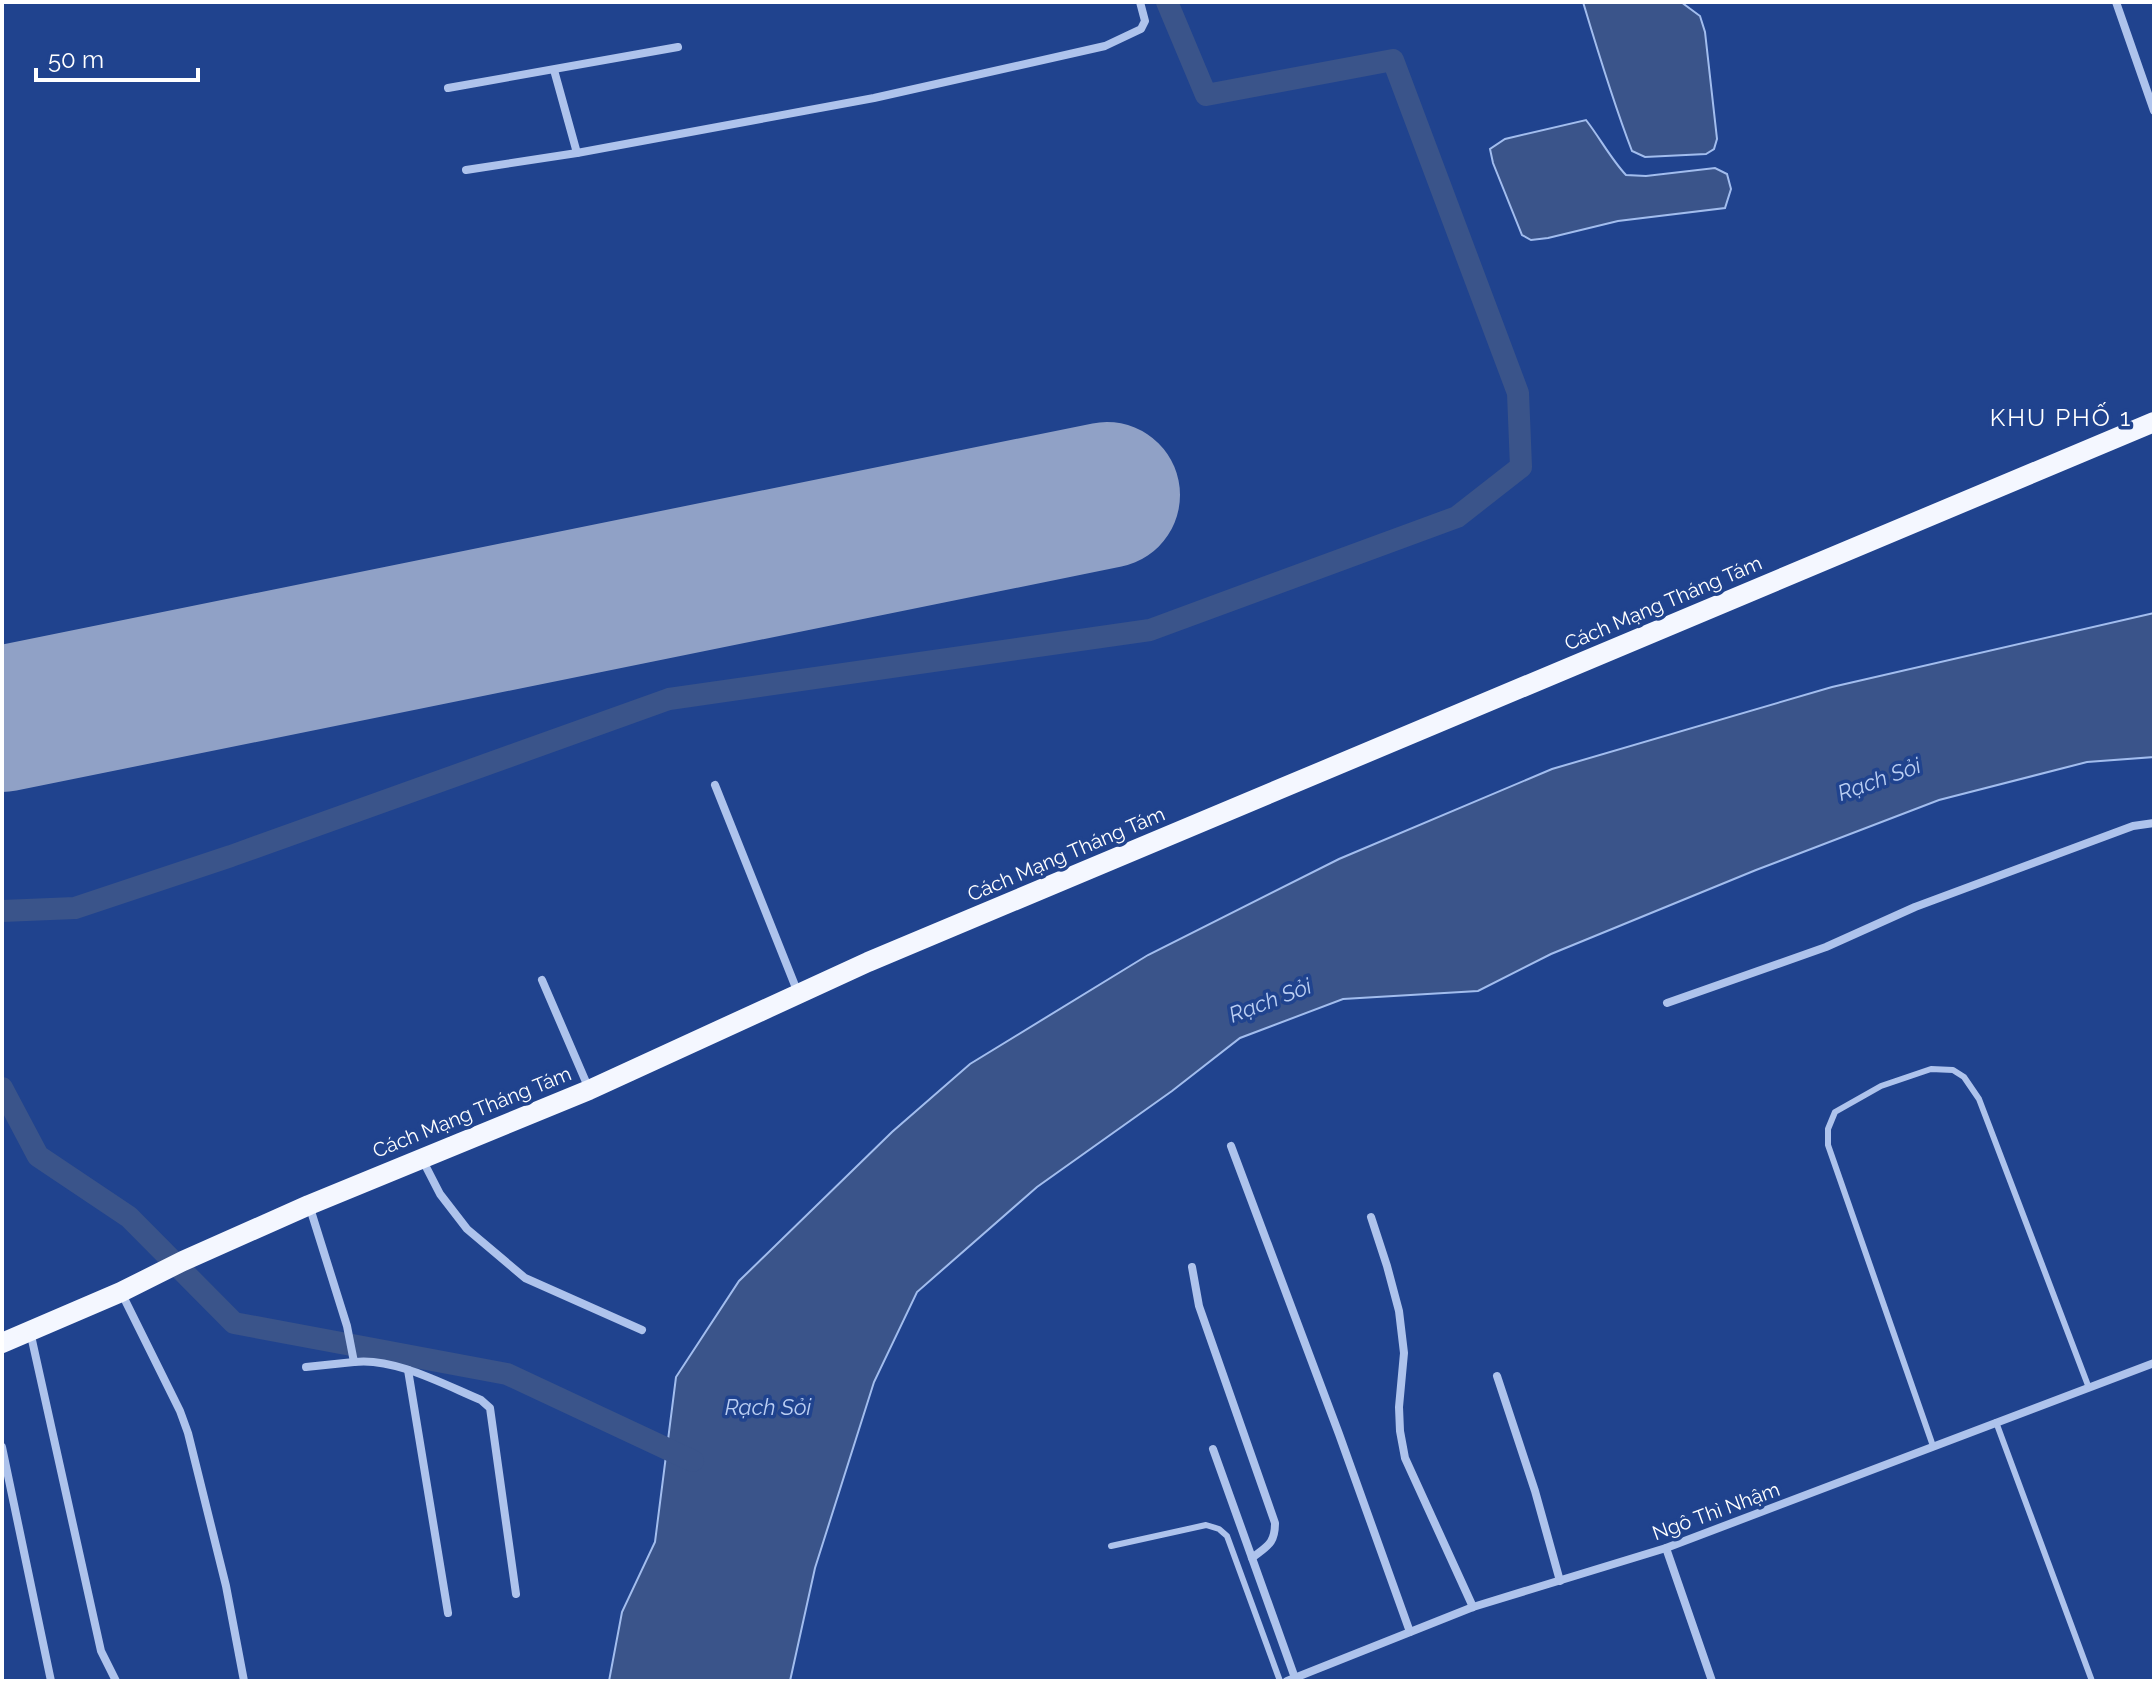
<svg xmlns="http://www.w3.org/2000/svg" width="2156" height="1683" font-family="Raleway,sans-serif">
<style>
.water{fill:#3a548a;stroke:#a2bdee;stroke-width:2}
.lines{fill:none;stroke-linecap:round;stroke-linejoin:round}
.canal{stroke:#3a548a;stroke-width:22}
.runway{stroke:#90a1c6;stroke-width:146}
.service{stroke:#aec3ec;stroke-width:6}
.minor{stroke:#aec3ec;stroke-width:8}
.primary{stroke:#f4f7ff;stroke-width:20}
.labels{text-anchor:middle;stroke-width:7;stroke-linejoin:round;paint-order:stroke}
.street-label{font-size:20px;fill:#fff;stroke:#20438e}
.water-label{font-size:22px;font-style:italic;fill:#bacef3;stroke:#20438e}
.quarter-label{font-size:24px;letter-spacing:2px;fill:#fff;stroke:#20438e}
</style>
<rect width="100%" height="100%" fill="#20438e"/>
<g class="water">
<path d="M1583 2H1681L1700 16 1705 32 1717 139 1714 149 1706 154 1645 157 1632 151C1613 102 1598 52 1583 2Z"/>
<path d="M1586 120C1600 138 1611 159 1626 175L1646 176 1715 168 1727 174 1731 189 1725 208 1618 221 1548 238 1531 240 1522 235 1493 163 1490 149 1505 139Z"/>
<polygon points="2154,613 2154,757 2087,762 1939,800 1756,870 1551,954 1478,991 1343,999 1240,1038 1172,1091 1037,1187 917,1292 874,1382 815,1568 790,1681 609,1681 622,1612 655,1542 676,1377 739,1281 892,1132 970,1064 1148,955 1339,859 1552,769 1832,687"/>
</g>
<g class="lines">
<g class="canal">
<polyline points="2,911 75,908 231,856 669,699 1150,630 1457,517 1521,467 1518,393 1393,60 1206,95 1167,2"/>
<polyline points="2,1088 38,1156 129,1217 234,1323 507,1374 693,1461"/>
</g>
<polyline class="runway" points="2,719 1107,495"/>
<g class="service">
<polyline points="1996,1422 2092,1681"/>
<polyline points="1933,1446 1828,1145 1828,1129 1835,1112 1881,1086 1931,1069 1953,1070 1964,1077 1979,1099 2089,1388"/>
<polyline points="1111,1546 1206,1525 1219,1529 1227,1536 1280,1681"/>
</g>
<g class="minor">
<polyline points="2116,2 2154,111"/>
<polyline points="554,70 577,153"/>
<polyline points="448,88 678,47"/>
<polyline points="466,170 577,153 874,98 1105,46 1141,29 1145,21 1140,2"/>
<polyline points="715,785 798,993"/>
<polyline points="542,980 589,1089"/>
<polyline points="1667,1003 1826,947 1915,907 2133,826 2154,823"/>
<polyline points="1231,1146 1339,1434 1410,1632"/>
<polyline points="422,1159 440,1194 467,1229 525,1278 642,1330"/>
<path d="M310 1208 347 1326 354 1362C394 1357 445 1385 481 1400L490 1408 516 1594"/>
<polyline points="1371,1217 1387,1266 1399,1311 1404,1353 1399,1407 1400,1431 1405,1458 1473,1607"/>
<path d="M1192 1267 1199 1306 1275 1523C1275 1544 1267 1546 1252 1558"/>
<polyline points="121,1292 180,1411 188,1433 226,1586 244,1681"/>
<polyline points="30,1331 101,1651 116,1681"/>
<polyline points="306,1367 354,1362"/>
<polyline points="408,1370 448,1613"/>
<polyline points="1497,1376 1535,1491 1560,1581"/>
<polyline points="2,1447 51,1681"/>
<polyline points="1213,1449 1295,1678"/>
<polyline points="1666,1548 1712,1681"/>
<polyline points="1287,1681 1473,1607 1666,1548 2154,1363"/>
</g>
<polyline class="primary" points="2,1343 121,1292 183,1261 309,1205 589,1090 868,962 2154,422"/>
</g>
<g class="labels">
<g class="street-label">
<text transform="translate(1663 603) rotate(-23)" y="7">Cách Mạng Tháng Tám</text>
<text transform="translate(1066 854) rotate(-23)" y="7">Cách Mạng Tháng Tám</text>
<text transform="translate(472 1112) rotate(-22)" y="7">Cách Mạng Tháng Tám</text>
<text transform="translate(1716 1511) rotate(-20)" y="7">Ngô Thì Nhậm</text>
</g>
<g class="water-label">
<text transform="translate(1879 779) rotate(-20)" y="8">Rạch Sỏi</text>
<text transform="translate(1270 1000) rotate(-21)" y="8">Rạch Sỏi</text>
<text x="768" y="1415">Rạch Sỏi</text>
</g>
<g class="quarter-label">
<text x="2061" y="426">KHU PHỐ 1</text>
</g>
</g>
<rect width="2156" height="1683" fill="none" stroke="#ffffff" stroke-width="8"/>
<path d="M36 68v12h162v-12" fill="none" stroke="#ffffff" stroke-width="4"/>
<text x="48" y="68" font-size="24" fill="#ffffff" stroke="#20438e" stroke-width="6" paint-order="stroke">50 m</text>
</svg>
